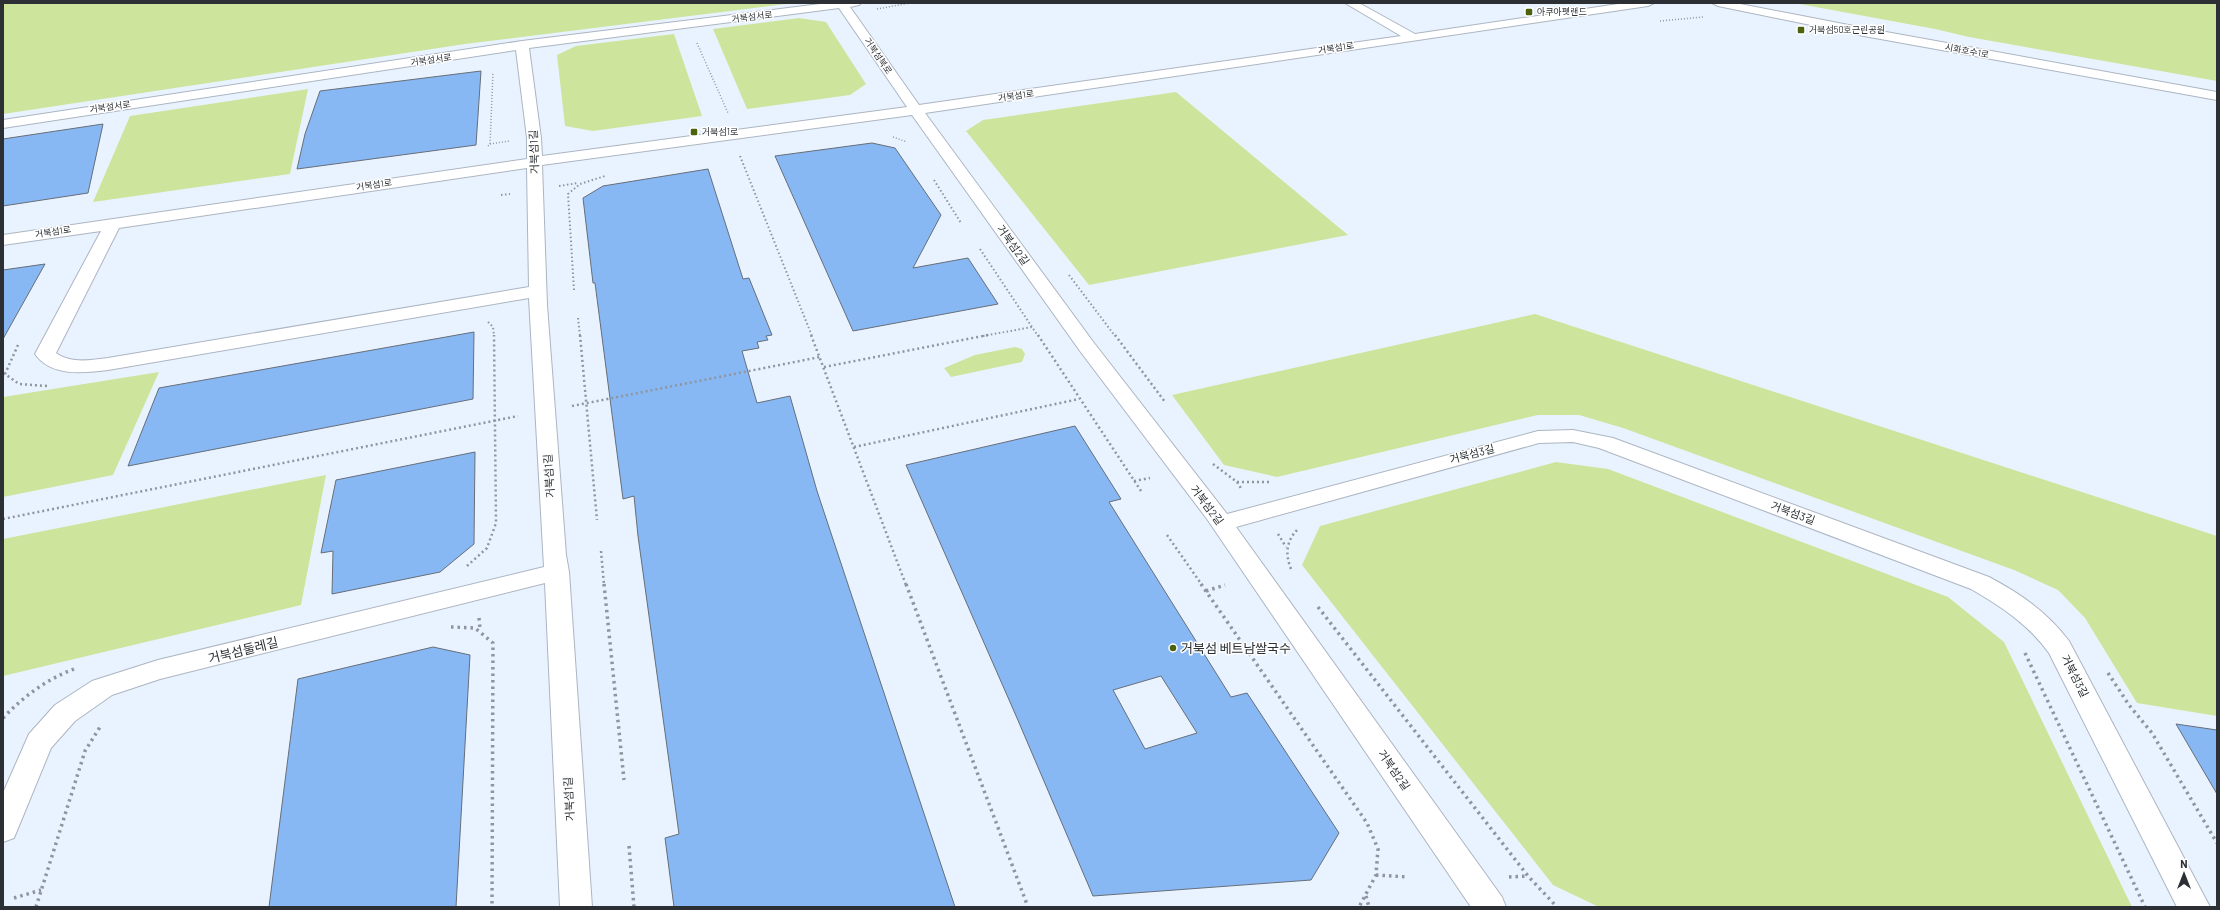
<svg xmlns="http://www.w3.org/2000/svg" width="2220" height="910" font-family="Barlow,'Noto Sans KR',sans-serif">
<style>
.green{fill:#cde49c}
.building{fill:#88b8f4;stroke:#666e79;fill-rule:evenodd}
.lines{fill:none;stroke-linecap:round;stroke-linejoin:round}
.minor-casing{stroke:#acb5c1;stroke-width:2}
.major-casing{stroke:#acb5c1;stroke-width:2}
.path-far3{stroke:#8e959d;stroke-width:1.5;stroke-dasharray:1 2;stroke-linecap:butt}
.path-far2{stroke:#8e959d;stroke-width:2;stroke-dasharray:1.5 2.5;stroke-linecap:butt}
.path-far1{stroke:#8e959d;stroke-width:2.5;stroke-dasharray:2 3;stroke-linecap:butt}
.path{stroke:#8e959d;stroke-width:3.5;stroke-dasharray:2.5 4;stroke-linecap:butt}
.minor{fill:#fff;fill-rule:evenodd}
.major{fill:#fff;fill-rule:evenodd}
.poi-dot{fill:#4d620c;stroke:#fff;stroke-width:1.5}
.labels{text-anchor:middle;stroke-width:3;stroke-linejoin:round;paint-order:stroke}
.far-poi-label{font-size:9px;fill:#2c3034;stroke:#fff;text-anchor:start}
.far-street-label{font-size:9px;fill:#2c3034;stroke:#fff}
.street-label{font-size:11px;fill:#2c3034;stroke:#fff}
.near-poi-label{font-size:13px;fill:#2c3034;stroke:#fff;text-anchor:start}
.near-street-label{font-size:13px;fill:#2c3034;stroke:#fff}
</style>
<rect width="100%" height="100%" fill="#e9f3ff"/>
<g class="green">
<polygon points="3,3 794,3 465,44 3,114"/>
<polygon points="1794,3 2217,3 2217,81 1969,37 1935,29"/>
<polygon points="799,18 826,22 866,84 850,95 747,109 713,29"/>
<polygon points="674,34 702,116 593,131 565,126 557,55 576,46"/>
<polygon points="308,89 290,174 93,202 130,116"/>
<polygon points="1176,92 1348,235 1089,285 966,131 983,120"/>
<polygon points="1535,314 2217,536 2217,716 2137,703 2085,618 2058,590 2014,570 1623,428 1579,415 1538,415 1277,477 1224,465 1172,395"/>
<polygon points="1015,347 1022,349 1025,354 1022,362 951,377 944,368 975,355"/>
<polygon points="159,372 113,475 3,497 3,397"/>
<polygon points="1556,462 1608,469 1948,597 2004,642 2132,907 1599,907 1553,885 1302,565 1320,526"/>
<polygon points="326,475 301,605 3,676 3,539"/>
</g>
<g class="building">
<polygon points="481,71 476,145 297,169 305,134 320,91"/>
<polygon points="103,124 88,193 3,206 3,139"/>
<polygon points="872,143 895,148 941,215 913,268 968,258 998,304 853,331 775,156"/>
<polygon points="708,169 743,279 749,278 772,335 766,336 768,340 757,342 759,348 742,351 757,403 790,396 817,491 955,907 674,907 665,838 679,834 638,536 634,496 623,499 595,283 593,283 583,198 603,186"/>
<polygon points="45,264 3,339 3,270"/>
<polygon points="474,332 473,399 128,466 159,388"/>
<path d="M1075 426 1121 499 1109 502 1231 697 1247 693 1339 833 1311 880 1093 896 1017 718 906 465ZM1161 676 1197 733 1145 749 1113 690Z"/>
<polygon points="475,452 474,544 440,572 332,594 333,551 321,553 336,480"/>
<polygon points="433,647 470,655 456,907 269,907 298,679"/>
<polygon points="2176,724 2217,730 2217,794"/>
</g>
<g class="lines">
<defs>
<path id="minor" d="M828 3H861L859 5 850 7 919 105 1401 36 1345 3H1359L1415 34 1625 3H1654L1648 6 925 113 1094 343 1227 514 1538 431 1573 430 1613 438 1989 577C2021 594 2047 612 2069 641L2210 907H2177L2049 653C2028 624 2002 607 1971 589L1599 448 1573 442 1539 443 1236 527 1502 897 1506 907H1471L1207 519 1080 351 912 115 542 165 547 305 566 555 569 572 592 907H560L545 583 160 679 112 695 75 721 51 748 14 838 3 842V793L29 734 55 705 92 681 158 660 544 567 529 298 108 370C84 373 51 377 35 354L101 231 3 245V235L527 159V138L516 50 3 128V120L522 41ZM839 8 907 107 542 156 541 138 529 48ZM527 168 529 287 108 358C90 360 71 364 56 353L119 228Z"/>
<polygon id="major" points="1712,3 1735,3 1864,28 2217,92 2217,100 1864,36 1718,6"/>
</defs>
<use href="#minor" class="minor-casing"/>
<use href="#major" class="major-casing"/>
<g class="path-far3">
<polyline points="877,9 910,3"/>
<polyline points="1660,21 1703,17"/>
<polyline points="697,43 728,113"/>
<polyline points="893,137 907,142"/>
<polyline points="490,144 509,141"/>
<polyline points="488,146 490,144 493,72"/>
</g>
<g class="path-far2">
<polyline points="740,156 812,336"/>
<polyline points="934,180 961,223"/>
<polyline points="559,186 578,183"/>
<polyline points="501,195 510,194"/>
<polyline points="980,249 1038,336"/>
<polyline points="1069,275 1115,336"/>
<polyline points="574,290 568,194 580,184 605,176"/>
<polyline points="578,318 580,336"/>
<polyline points="488,322 493,327 494,336"/>
<polyline points="983,336 1032,327"/>
</g>
<g class="path-far1">
<polyline points="580,335 597,520"/>
<polyline points="811,335 906,585"/>
<polyline points="1038,335 1141,491"/>
<polyline points="1115,335 1165,402"/>
<polyline points="18,345 5,374 19,384 47,386"/>
<polyline points="824,367 988,335"/>
<polyline points="572,406 820,357"/>
<polyline points="854,447 1079,399"/>
<polyline points="1213,464 1237,482 1270,482"/>
<polyline points="1134,481 1150,478"/>
<polyline points="1237,482 1242,490"/>
<polyline points="3,519 518,416"/>
<polyline points="1278,534 1286,547"/>
<polyline points="1167,535 1202,585"/>
<polyline points="601,551 604,585"/>
<polyline points="467,566 487,548 496,523 494,335"/>
<path d="M1291 569C1285 554 1286 541 1298 529"/>
</g>
<g class="path">
<polyline points="604,584 624,780"/>
<polyline points="906,584 1028,907"/>
<polyline points="1201,584 1367,823 1378,849 1376,875 1359,907"/>
<polyline points="1206,591 1225,585"/>
<polyline points="1318,607 1528,876 1557,907"/>
<polyline points="479,618 480,629"/>
<polyline points="451,627 475,628 493,643 492,907"/>
<polyline points="2025,653 2145,907"/>
<polyline points="2108,673 2129,705 2152,733 2217,843"/>
<path d="M3 718C24 696 48 678 77 668"/>
<polyline points="629,846 634,907"/>
<polyline points="1376,875 1408,877"/>
<polyline points="1509,877 1528,876"/>
<polyline points="1366,896 1369,907"/>
<polyline points="14,898 41,890"/>
<polyline points="36,907 85,751 100,727"/>
</g>
<use href="#minor" class="minor"/>
<use href="#major" class="major"/>
</g>
<g class="poi-dot">
<rect x="1525" y="8" width="8" height="8" rx="2"/>
<rect x="1797" y="26" width="8" height="8" rx="2"/>
<rect x="690" y="128" width="8" height="8" rx="2"/>
<circle cx="1173" cy="648" r="4"/>
</g>
<g class="labels">
<g class="far-poi-label">
<text x="1537" y="15">아쿠아펫랜드</text>
<text x="1809" y="33">거북섬50호근린공원</text>
<text x="702" y="135">거북섬1로</text>
</g>
<g class="far-street-label">
<text transform="translate(752 17) rotate(-7)" y="3">거북섬서로</text>
<text transform="translate(1336 48) rotate(-9)" y="3">거북섬1로</text>
<text transform="translate(1967 51) rotate(10)" y="3">시화호수1로</text>
<text transform="translate(878 56) rotate(56)" y="3">거북섬북로</text>
<text transform="translate(431 60) rotate(-8)" y="3">거북섬서로</text>
<text transform="translate(1016 96) rotate(-8)" y="3">거북섬1로</text>
<text transform="translate(110 107) rotate(-8)" y="3">거북섬서로</text>
<text transform="translate(374 185) rotate(-8)" y="3">거북섬1로</text>
<text transform="translate(53 232) rotate(-9)" y="3">거북섬1로</text>
</g>
<g class="street-label">
<text transform="translate(534 152) rotate(-92)" y="4">거북섬1길</text>
<text transform="translate(1013 245) rotate(54)" y="4">거북섬2길</text>
<text transform="translate(1472 454) rotate(-15)" y="4">거북섬3길</text>
<text transform="translate(549 476) rotate(-94)" y="4">거북섬1길</text>
<text transform="translate(1207 505) rotate(53)" y="4">거북섬2길</text>
<text transform="translate(1793 513) rotate(20)" y="4">거북섬3길</text>
<text transform="translate(2075 676) rotate(63)" y="4">거북섬3길</text>
<text transform="translate(1394 770) rotate(55)" y="4">거북섬2길</text>
<text transform="translate(569 799) rotate(-93)" y="4">거북섬1길</text>
</g>
<g class="near-poi-label">
<text x="1181" y="653">거북섬 베트남쌀국수</text>
</g>
<g class="near-street-label">
<text transform="translate(243 650) rotate(-14)" y="5">거북섬둘레길</text>
</g>
</g>
<rect width="2220" height="910" fill="none" stroke="#2c3034" stroke-width="8"/>
<g transform="translate(2184 874)" stroke="#ffffff" stroke-width="3" paint-order="stroke">
<path d="M0-3L7 15L0 10L-7 15Z" fill="#2c3034"/>
<text y="-6" font-size="11" font-weight="bold" text-anchor="middle" fill="#2c3034">N</text>
</g>
</svg>
